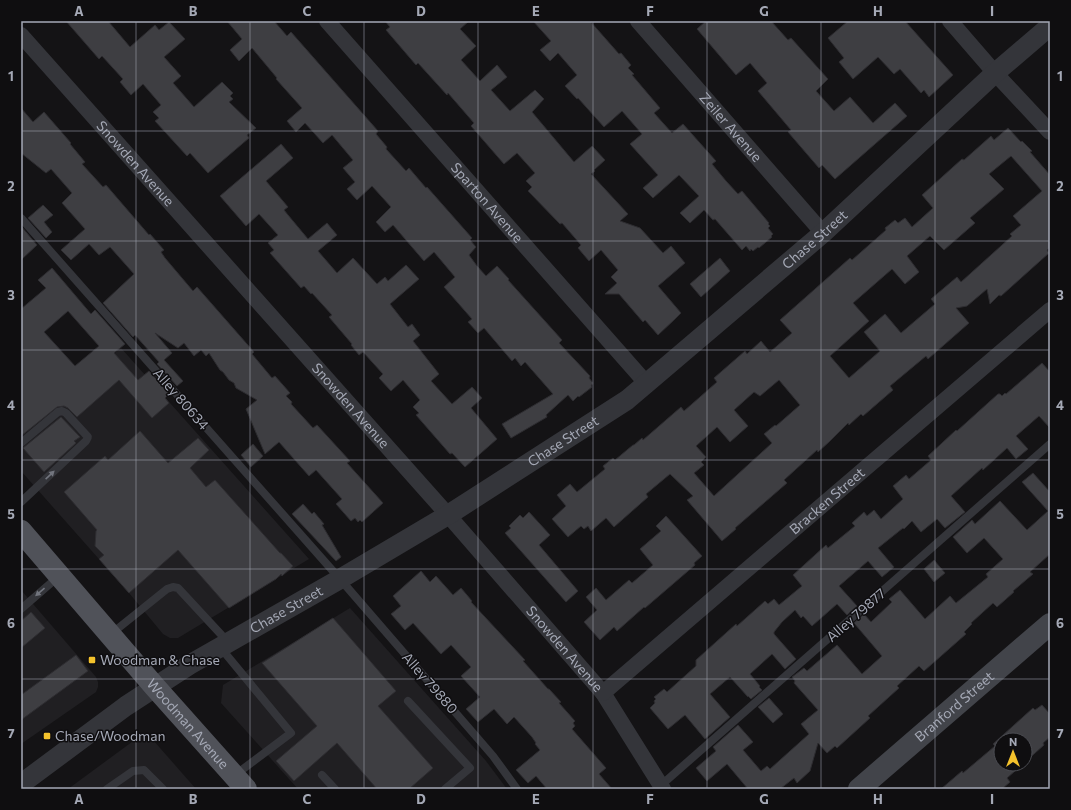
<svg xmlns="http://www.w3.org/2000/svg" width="1071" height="810" font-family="Commissioner,sans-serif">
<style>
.built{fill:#201f22}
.building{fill:#3e3e42;stroke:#2e2d31;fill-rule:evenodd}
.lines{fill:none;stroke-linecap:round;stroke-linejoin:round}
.service{stroke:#34353a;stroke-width:8}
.minor{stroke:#34353a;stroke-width:16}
.tertiary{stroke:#34353a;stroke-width:20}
.secondary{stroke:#42444a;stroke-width:22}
.primary{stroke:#505259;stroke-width:22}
.oneway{fill:#72757e}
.grid{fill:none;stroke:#a5a9b6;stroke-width:1;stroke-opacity:0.55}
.poi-dot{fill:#f4c22c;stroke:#0f0e10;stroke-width:1.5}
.labels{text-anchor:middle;stroke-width:3;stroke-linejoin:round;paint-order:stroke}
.street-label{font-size:14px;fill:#a5a9b6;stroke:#0f0e10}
.poi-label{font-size:14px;fill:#a5a9b6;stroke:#0f0e10;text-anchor:start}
.neatline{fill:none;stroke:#a5a9b6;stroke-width:1.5}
.grid-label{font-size:13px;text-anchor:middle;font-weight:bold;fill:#a5a9b6}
</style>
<rect width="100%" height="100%" fill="#141315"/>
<g class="built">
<polygon points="121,348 309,559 178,638 170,638 163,634 129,593 21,471 21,435"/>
<polygon points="21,590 96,677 98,682 98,687 96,692 21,744"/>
<polygon points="350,608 486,761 507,789 298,789 221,703 223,685"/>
<polygon points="142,737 148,737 153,740 196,789 68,789 136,739"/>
</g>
<g class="building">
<polygon points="66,21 108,21 130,47 155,25 159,30 169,22 185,39 164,57 181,76 173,83 194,107 222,82 233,93 230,96 233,99 229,102 256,128 247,135 249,138 208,173 190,153 187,156 155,121 159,118 153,112 161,105 143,84 131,95 120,82 123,79 102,56 99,59"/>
<polygon points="227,21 274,21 287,36 291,32 378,131 376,134 387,147 386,149 406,171 409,168 426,188 427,187 472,238 470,240 476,247 469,255 477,266 486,276 497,266 509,279 508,280 562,340 559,343 590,376 589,378 593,383 591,386 592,387 579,397 578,396 573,401 568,395 546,415 547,417 511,438 502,424 553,394 525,362 521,366 515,358 512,361 484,328 478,333 468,322 472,319 444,287 455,277 434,252 424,261 393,225 385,232 376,222 391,207 372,186 357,200 347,189 355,182 343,168 353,160 332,135 323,143 305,123 296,132 287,121 302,108 276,79 277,78 252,48 239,61 230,50 242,39"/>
<polygon points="385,21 469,21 460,29 476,46 461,60 480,81 497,65 507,77 491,90 510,111 535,90 544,99 532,112 574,162 592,146 605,160 594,170 595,171 591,174 628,214 620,221 640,228 663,253 671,246 685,263 658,286 681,313 674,320 658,335 645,320 643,322 619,294 605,294 617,283 611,277 618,270 601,250 589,261 578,248 581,245 562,223 560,224 528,191 532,187 526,181 535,173 517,153 504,164 471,126 474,123 448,93 447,95 418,63 416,65 386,30 390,27"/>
<polygon points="533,21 590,21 619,54 621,53 631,65 628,68 634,74 632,75 660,108 654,113 672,133 683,124 716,161 712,164 726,181 738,194 742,191 769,223 768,224 770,226 768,228 773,234 771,236 772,237 759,248 758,247 753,251 751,249 750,251 746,246 742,250 715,219 713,220 704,210 690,223 680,213 699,196 679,175 653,198 643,188 658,175 630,144 642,134 622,111 604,127 578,98 577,99 565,86 577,75 558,53 550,61 540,50 551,41"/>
<polygon points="706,21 771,21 788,40 791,38 828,79 816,91 834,111 850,97 873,123 895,103 907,116 835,179 822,165 819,168 788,132 791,130 758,91 767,83 750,63 736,75 697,29"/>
<polygon points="848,21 905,21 953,75 929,97 924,90 921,93 900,69 894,74 878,57 853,79 839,62 844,58 828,38"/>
<polygon points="21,108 33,122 44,112 71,143 70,144 85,162 82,164 103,187 106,185 149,235 150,234 164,250 161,252 165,258 193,291 197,287 254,352 252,354 272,378 275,376 290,393 286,396 292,402 291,404 313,428 317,425 350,461 347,463 383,503 362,522 360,520 358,522 355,518 351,521 336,504 342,499 316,470 309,476 279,442 265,454 246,409 257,400 236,388 234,383 229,380 223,372 220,370 209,353 206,356 201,350 194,356 184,343 178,348 155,333 172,353 164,360 183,381 177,386 157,364 159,362 135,335 133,337 103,303 134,274 110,247 99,255 89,244 71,260 61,250 85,229 62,203 72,193 51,169 46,173 21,153"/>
<path d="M1008 128 1021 142 1022 141 1032 151 1030 152 1050 175V247L1047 250 1049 253 1001 296 999 295 990 304 987 289 967 306 956 308 969 323 928 359 926 356 890 386 893 390 863 416 861 414 849 425 848 423 829 442 818 452 817 450 784 480 787 483 735 528 736 529 722 541 687 500 693 496 670 474 646 494 648 497 614 527 606 518 591 531 588 526 584 529 581 526 568 537 552 519 566 506 557 495 570 484 577 492 605 469 603 466 613 458 615 460 633 445H634L642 438 643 440 681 407 684 411 700 397 717 382 714 378 745 351 747 354 761 341 770 352 792 333 780 320 850 258 852 260 886 230 885 228 895 220 898 223 905 218 912 227 933 208 922 195 962 159 964 160 991 136 994 140ZM1011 156 1042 191 1013 216 1021 225 1010 234 1012 236 961 282 957 277 931 299 935 304 901 333 885 314 864 332 880 351 849 378 830 356 869 321 853 303 892 269 905 284 919 272 907 256 930 236 944 250 975 223 970 218 1004 189 989 174ZM779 380 800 405 776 426 775 425 764 434 772 443 714 496 694 473 704 465 701 462 706 457 696 446 717 427 730 442 748 426 734 410 754 392 760 396Z"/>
<polygon points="281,144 293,158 266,181 288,207 284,210 288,215 308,239 327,223 337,235 318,251 337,273 353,258 377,284 385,277 388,281 406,265 419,279 390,304 408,327 412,324 420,335 413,341 439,374 431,381 452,404 472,387 482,398 471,408 497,439 465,467 452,453 450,454 416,415 419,413 413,407 420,400 403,380 391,391 379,378 383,374 363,352 359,355 351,345 352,344 329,317 332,315 312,293 311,294 304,286 301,288 270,253 274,250 268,243 278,235 259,214 246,226 220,196"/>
<polygon points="43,205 53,215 44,222 52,232 46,238 28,218"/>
<polygon points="21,226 37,245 21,260"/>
<polygon points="720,258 730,271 701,297 690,284"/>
<path d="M52 268 91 314 95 310 125 344 114 353 138 380 149 371 169 394 165 398 169 403 152 418 119 380 77 417 68 408 64 406 57 407 21 436V309L46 288 38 280ZM68 311 99 346 75 366 44 332Z"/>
<polygon points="1042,363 1050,372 1050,428 1039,416 1016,436 1028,449 1016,459 1007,448 983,470 982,468 951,496 965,512 945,528 937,519 921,532 912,521 904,529 903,528 878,548 894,567 882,577 868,561 839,586 857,606 847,615 837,604 812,626 803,616 801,618 795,610 782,622 774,632 774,634 796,659 785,669 772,654 750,674 760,686 759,687 762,690 751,699 748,696 748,697 730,677 710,694 730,717 705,739 685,715 668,729 650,708 655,703 654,701 656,699 654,697 664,689 667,692 696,666 696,660 736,624 737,626 765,601 768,604 774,599 779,605 802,586 793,575 826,545 828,548 855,526 852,523 864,512 867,516 874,510 881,519 903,499 893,486 906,475 909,479 931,460 928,456 956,430 957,431 998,394 1000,394 1002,396 1005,393 1006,394"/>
<polygon points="61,417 80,437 74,441 76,443 44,472 23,448"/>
<polygon points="140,431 168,463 198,438 209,450 190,468 206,487 215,480 280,553 281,553 293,566 282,576 281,574 276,579 229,608 178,550 129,593 99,559 104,555 95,546 96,531 97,530 64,492 105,456 108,460"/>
<polygon points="253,444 263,456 251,467 241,455"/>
<polygon points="1033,473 1050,492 1050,554 1030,572 1033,574 1013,591 1014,592 997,607 993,603 971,623 972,624 964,632 966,634 924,671 919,666 897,686 899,688 868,716 870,718 837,748 835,746 827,753 818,743 810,771 797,783 794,778 780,789 748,789 727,764 707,781 696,768 716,751 713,747 738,725 753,742 743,750 761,771 767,766 770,769 809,734 801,724 818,710 794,683 795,681 792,677 804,668 807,671 837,645 862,674 882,656 854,623 864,614 871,622 892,602 889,599 900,590 925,619 950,596 956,603 988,577 986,574 1003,559 984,538 967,553 953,537 972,520 975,524 1000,501 1027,530 1048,511 1022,482"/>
<polygon points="303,504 312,514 314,512 324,524 322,525 341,557 336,561 292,514"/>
<polygon points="529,512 550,535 539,545 578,591 566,602 505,533 511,528 509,526 520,515 523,518"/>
<polygon points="666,516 702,556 694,563 695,565 645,608 644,607 617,631 614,627 600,640 584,622 597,610 586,597 596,588 606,600 629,580 632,583 653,565 640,549 661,531 656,526"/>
<polygon points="934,560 945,573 934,582 924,569"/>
<polygon points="421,571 430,582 436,576 453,595 461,588 472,601 471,602 525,660 523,661 548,689 549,689 561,702 559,703 575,721 573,723 575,726 572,729 606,768 599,774 612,789 547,789 536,776 528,783 516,770 540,750 535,744 536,743 532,737 514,717 507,724 494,709 478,722 466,709 480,697 461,676 471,667 451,645 441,654 413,623 405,630 391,614 401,606 393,596"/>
<polygon points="31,612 45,628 21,648 21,621"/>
<polygon points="333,618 396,691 378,706 433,768 409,789 377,789 337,743 294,781 276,761 317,726 262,663"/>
<polygon points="76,655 88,671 21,720 21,695"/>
<polygon points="769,698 783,714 773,723 758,707"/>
<polygon points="1042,705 1050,714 1050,737 1043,743 1044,745 1025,762 1025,740 1001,740 1001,764 1023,764 1007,778 1010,782 1002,789 941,789 962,771 963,773 995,746 993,744 1033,708 1035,710"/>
</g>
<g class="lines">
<g class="service">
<polyline points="21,218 340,579 493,756 517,789"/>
<polyline points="21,443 58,412 62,411 66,413 88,437 86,441 21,502"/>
<polyline points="21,609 59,576"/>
<polyline points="111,634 167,589 173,587 178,588 228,642"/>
<polyline points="220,647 291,733 235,775"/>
<polyline points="408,701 470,768 445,789"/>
<polyline points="322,775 335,789"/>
<polyline points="659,787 1050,444"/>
<polyline points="107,789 133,771 144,770 163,789"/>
</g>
<g class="minor">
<path id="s1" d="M327 21 647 384"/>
<path id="s2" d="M638 21 823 233"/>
<polyline points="950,21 995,73 1050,132"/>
<path id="s3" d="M21 35 448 515 603 693 663 789"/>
<path id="s4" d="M603 693 1050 310"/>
</g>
<path class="tertiary" id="s5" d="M21 784 126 706 189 665 340 579 448 515 627 400 823 233 995 73 1050 26"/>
<path class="secondary" id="s6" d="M859 789 1050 624"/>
<path class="primary" id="s7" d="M21 531 155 687 246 789"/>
</g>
<defs><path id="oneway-solid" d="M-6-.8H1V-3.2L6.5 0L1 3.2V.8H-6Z"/></defs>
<g class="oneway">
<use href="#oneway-solid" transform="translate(50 475) rotate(-43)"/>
<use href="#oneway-solid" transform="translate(40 592) rotate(139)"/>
</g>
<path class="grid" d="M136 21V789M250 21V789M364 21V789M478 21V789M593 21V789M707 21V789M821 21V789M935 21V789M21 131H1050M21 241H1050M21 350H1050M21 460H1050M21 569H1050M21 679H1050"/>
<g class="poi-dot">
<rect x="88" y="656" width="8" height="8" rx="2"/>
<rect x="43" y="732" width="8" height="8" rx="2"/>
</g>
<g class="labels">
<g class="street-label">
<text dy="5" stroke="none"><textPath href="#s2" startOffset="141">Zeiler Avenue</textPath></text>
<text dy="5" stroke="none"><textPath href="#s3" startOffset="172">Snowden Avenue</textPath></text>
<text dy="5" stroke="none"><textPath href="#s1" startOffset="242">Sparton Avenue</textPath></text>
<text dy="5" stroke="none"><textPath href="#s5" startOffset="965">Chase Street</textPath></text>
<text transform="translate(181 399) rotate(49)" y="5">Alley 80634</text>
<text dy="5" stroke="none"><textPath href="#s3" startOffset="496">Snowden Avenue</textPath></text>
<text dy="5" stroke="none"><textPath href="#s5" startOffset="642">Chase Street</textPath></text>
<text dy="5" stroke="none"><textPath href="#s4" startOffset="295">Bracken Street</textPath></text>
<text dy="5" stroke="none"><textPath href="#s5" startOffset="318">Chase Street</textPath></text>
<text transform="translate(856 615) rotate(-41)" y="5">Alley 79877</text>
<text dy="5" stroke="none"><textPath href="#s3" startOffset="820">Snowden Avenue</textPath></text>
<text transform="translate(430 683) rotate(49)" y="5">Alley 79880</text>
<text dy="5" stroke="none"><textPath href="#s6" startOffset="126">Branford Street</textPath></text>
<text dy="5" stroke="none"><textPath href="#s7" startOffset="255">Woodman Avenue</textPath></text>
</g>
<g class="poi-label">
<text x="100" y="665">Woodman &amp; Chase</text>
<text x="55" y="741">Chase/Woodman</text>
</g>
</g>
<rect width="1071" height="810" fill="none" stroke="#0f0e10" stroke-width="44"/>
<g transform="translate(1013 752)"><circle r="19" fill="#0f0e10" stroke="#4b4c52"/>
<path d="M0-3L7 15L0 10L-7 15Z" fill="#f4c22c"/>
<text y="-6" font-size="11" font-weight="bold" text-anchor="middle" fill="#a5a9b6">N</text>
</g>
<rect x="22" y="22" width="1027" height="766" class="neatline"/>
<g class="grid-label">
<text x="79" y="16">A</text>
<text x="193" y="16">B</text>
<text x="307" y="16">C</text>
<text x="421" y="16">D</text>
<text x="536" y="16">E</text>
<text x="650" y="16">F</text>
<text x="764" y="16">G</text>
<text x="878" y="16">H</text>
<text x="992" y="16">I</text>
<text x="11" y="81">1</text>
<text x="1060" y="81">1</text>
<text x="11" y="191">2</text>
<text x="1060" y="191">2</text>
<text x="11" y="300">3</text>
<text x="1060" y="300">3</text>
<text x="11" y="410">4</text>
<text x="1060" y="410">4</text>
<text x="11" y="519">5</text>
<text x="1060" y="519">5</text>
<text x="11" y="628">6</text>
<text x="1060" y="628">6</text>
<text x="11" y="738">7</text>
<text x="1060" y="738">7</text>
<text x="79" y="804">A</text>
<text x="193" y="804">B</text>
<text x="307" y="804">C</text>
<text x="421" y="804">D</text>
<text x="536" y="804">E</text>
<text x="650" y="804">F</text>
<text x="764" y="804">G</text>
<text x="878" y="804">H</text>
<text x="992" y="804">I</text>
</g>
</svg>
